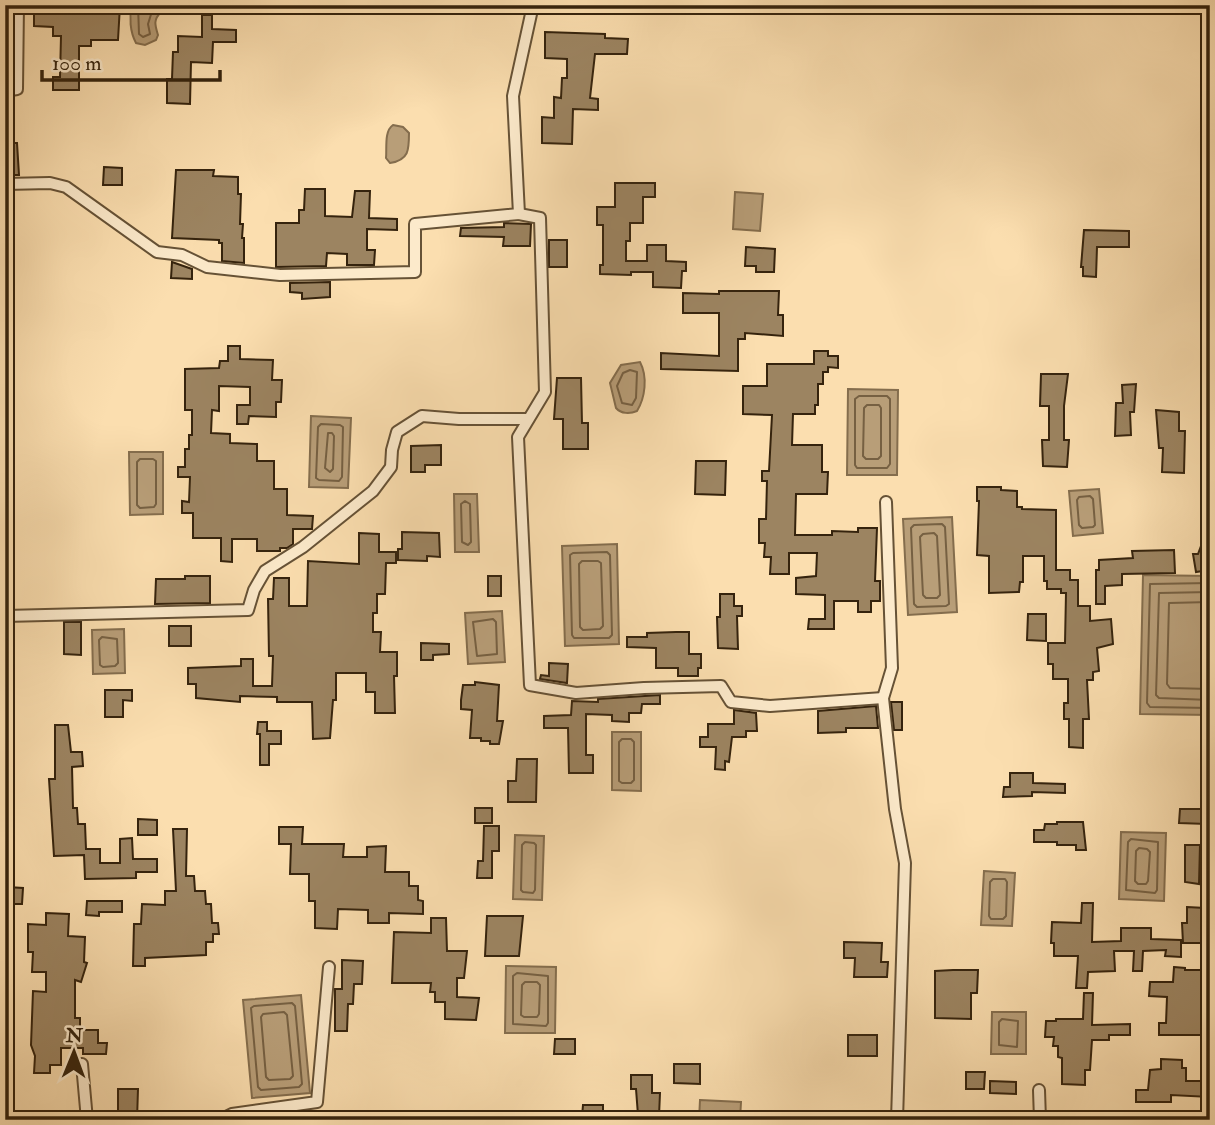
<svg xmlns="http://www.w3.org/2000/svg" width="1215" height="1125" font-family="'IM FELL Double Pica',serif">
<style>
.water{fill:#b89e78;stroke:#846d4d;stroke-width:2}
.lines{fill:none;stroke-linecap:round;stroke-linejoin:round}
.shore{stroke:#766042;stroke-width:2}
.building{fill:#9c8461;stroke:#35230d;stroke-width:2}
.street-casing{stroke:#665236;stroke-width:14}
.street{stroke:#fceacb;stroke-width:10}
</style>
<rect width="100%" height="100%" fill="#fbdeaf"/>
<filter id="stains"><feTurbulence type="fractalNoise" baseFrequency=".00286" numOctaves="4"/><feColorMatrix values="0 0 0 0 .2 0 0 0 0 .09 0 0 0 0 .02 0 0 0 .5 -.17"/></filter>
<radialGradient id="worn" r=".72"><stop offset=".6" stop-color="#630" stop-opacity="0"/><stop offset="1" stop-color="#630" stop-opacity=".3"/></radialGradient>
<g class="water">
<path d="M132 5H160L161 12C153 20 155 25 158 35L156 40 145 45 136 43C130 32 129 17 132 5Z"/>
<path d="M393 125 403 127 409 133C409 150 409 160 390 163L386 158C387 148 384 131 393 125Z"/>
<polygon points="735,192 763,194 760,231 733,229"/>
<path d="M640 362C648 377 645 398 637 411 630 414 621 414 616 408L610 383 621 365Z"/>
<polygon points="848,389 898,390 897,475 847,475"/>
<polygon points="311,416 351,418 348,488 309,487"/>
<polygon points="129,452 163,452 163,514 130,515"/>
<polygon points="1099,489 1103,533 1073,536 1069,491"/>
<polygon points="454,494 477,494 479,552 455,552"/>
<polygon points="952,517 957,612 908,615 903,519"/>
<polygon points="617,544 619,644 565,646 562,546"/>
<polygon points="1143,575 1210,576 1210,715 1140,714"/>
<polygon points="502,611 505,662 468,664 465,613"/>
<polygon points="124,629 125,673 93,674 92,630"/>
<polygon points="612,732 641,732 641,791 612,790"/>
<polygon points="1121,832 1166,833 1164,901 1119,899"/>
<polygon points="515,835 544,836 542,900 513,899"/>
<polygon points="984,871 1015,873 1012,926 981,925"/>
<polygon points="506,966 556,967 555,1033 505,1033"/>
<polygon points="301,995 310,1093 252,1098 243,1000"/>
<polygon points="992,1012 1026,1012 1026,1054 991,1054"/>
<polygon points="700,1100 741,1102 740,1120 699,1120"/>
</g>
<g class="lines">
<g class="shore">
<polyline points="138,5 139,34 143,37 150,34 148,24 154,5"/>
<polygon points="630,370 637,372 636,398 632,405 622,403 617,386 623,373"/>
<polygon points="859,396 887,396 890,399 890,464 887,468 857,468 855,465 855,399"/>
<polygon points="867,405 879,405 881,408 881,456 878,459 866,459 863,456 864,408"/>
<polygon points="321,424 340,425 343,427 342,477 339,481 319,480 316,478 318,427"/>
<polygon points="328,433 332,433 334,436 333,469 330,472 325,468"/>
<polygon points="140,459 153,459 156,461 156,504 154,507 140,508 137,505 137,462"/>
<polygon points="1090,496 1093,499 1095,525 1093,527 1082,528 1079,525 1077,500 1079,497"/>
<polygon points="465,501 470,504 471,542 468,545 462,542 461,504"/>
<polygon points="942,524 945,527 949,604 946,606 917,607 914,604 911,528 914,525"/>
<polygon points="934,533 937,536 940,595 937,598 926,598 923,595 920,537 923,534"/>
<polygon points="607,552 610,555 612,635 609,638 574,638 572,635 570,555 573,553"/>
<polygon points="582,561 598,561 601,563 603,626 600,629 583,630 580,627 579,564"/>
<polyline points="1210,583 1150,584 1147,703 1150,707 1210,708"/>
<polyline points="1210,592 1159,593 1156,695 1159,698 1210,700"/>
<polyline points="1210,602 1169,603 1167,684 1170,688 1210,689"/>
<polygon points="493,619 496,622 497,654 477,656 473,622"/>
<polygon points="102,637 117,639 118,663 115,666 103,667 100,665 99,640"/>
<polygon points="622,739 631,739 634,742 634,780 631,783 622,783 619,781 619,742"/>
<polygon points="1131,839 1158,842 1157,890 1155,893 1126,890 1128,842"/>
<polygon points="525,842 534,843 536,845 535,890 533,893 523,892 521,890 522,845"/>
<polygon points="1139,848 1147,849 1150,852 1148,881 1146,884 1138,884 1135,881 1136,851"/>
<polygon points="993,879 1005,879 1007,882 1006,916 1003,919 991,919 989,916 990,882"/>
<polygon points="517,973 548,976 548,1023 546,1026 513,1024 513,976"/>
<polygon points="525,982 537,982 540,985 539,1014 537,1017 524,1017 521,1015 522,985"/>
<polygon points="292,1003 295,1006 302,1084 299,1087 261,1090 258,1087 251,1008 254,1006"/>
<polygon points="284,1012 287,1015 293,1076 290,1079 269,1080 266,1077 261,1017 263,1014"/>
<polygon points="1002,1019 1018,1021 1017,1047 999,1045 999,1022"/>
</g>
</g>
<g class="building">
<polygon points="54,5 120,5 118,40 91,40 91,46 79,46 79,90 53,90 53,77 60,77 61,36 53,36 53,27 34,26 34,7 54,7"/>
<polygon points="202,15 212,15 212,29 236,30 236,42 213,42 212,63 191,62 190,104 167,103 167,79 172,79 173,52 178,52 178,36 202,37"/>
<polygon points="545,32 605,34 605,38 628,39 627,54 595,54 590,98 598,99 598,110 573,109 572,144 542,143 542,117 554,118 554,97 561,98 562,78 567,78 567,59 545,58"/>
<polygon points="5,143 17,143 19,175 5,175"/>
<polygon points="104,167 122,168 122,185 103,185"/>
<polygon points="176,170 214,170 213,176 238,177 238,194 241,194 240,224 243,224 242,238 244,238 244,263 222,261 222,243 219,243 219,240 172,238"/>
<polygon points="615,183 655,183 655,197 643,197 643,223 630,223 630,241 626,241 626,261 647,261 647,245 666,245 666,261 686,262 686,271 682,271 681,288 653,287 653,272 631,272 631,275 600,274 600,265 603,265 603,225 597,225 597,207 615,207"/>
<polygon points="305,189 325,189 325,216 352,217 355,191 370,191 369,218 397,219 397,230 367,229 367,250 375,250 374,265 347,265 347,254 327,253 326,266 276,267 276,223 299,223 299,210 304,210"/>
<polygon points="504,223 531,224 530,246 503,246 504,237 460,236 461,228 504,227"/>
<polygon points="1084,230 1129,231 1129,247 1097,247 1096,277 1083,276 1083,267 1081,267"/>
<rect x="549" y="240" width="18" height="27"/>
<polygon points="746,247 775,249 774,272 756,272 756,266 745,266"/>
<polygon points="172,262 192,269 192,279 171,278"/>
<polygon points="330,282 330,297 302,299 302,293 290,292 290,283"/>
<polygon points="719,291 779,291 778,315 783,315 783,336 745,333 745,339 738,339 738,371 661,369 661,353 719,356 719,313 683,313 683,293 719,294"/>
<polygon points="228,346 240,346 240,359 273,360 272,380 282,380 281,402 276,402 276,417 249,416 248,424 237,424 237,405 250,405 250,387 219,386 219,411 212,410 211,433 230,434 230,443 257,444 257,461 274,461 274,489 287,489 287,515 313,516 312,529 293,529 293,544 287,548 280,548 280,551 257,551 257,539 232,539 232,562 221,561 221,538 193,538 193,513 182,513 182,501 189,502 190,477 178,477 178,467 185,467 185,449 189,449 189,435 192,435 192,410 185,410 185,369 219,368 220,361 228,361"/>
<polygon points="814,351 828,351 828,356 838,356 838,368 828,367 828,372 823,372 823,384 818,384 818,405 815,405 815,414 793,414 792,445 822,445 822,472 828,472 827,494 796,494 795,535 832,535 832,531 858,532 858,528 877,528 875,581 880,581 880,601 871,601 871,612 858,612 858,601 834,601 834,629 808,629 809,619 825,619 825,595 796,594 796,578 816,576 817,553 789,553 789,574 770,574 771,557 764,557 765,543 759,543 759,519 766,519 767,481 762,481 762,471 769,471 772,415 743,414 743,386 767,386 767,364 814,364"/>
<polygon points="1041,374 1068,374 1064,406 1064,440 1069,440 1067,467 1043,466 1042,440 1049,440 1049,406 1040,406"/>
<polygon points="557,378 581,378 582,423 588,423 588,449 563,449 563,419 554,419"/>
<polygon points="1136,384 1134,412 1130,412 1131,435 1115,436 1116,403 1123,403 1122,385"/>
<polygon points="1156,410 1179,412 1179,431 1185,431 1184,473 1162,472 1163,448 1159,448"/>
<polygon points="441,445 441,465 425,465 425,472 411,472 411,446"/>
<polygon points="696,461 726,461 725,495 695,494"/>
<polygon points="977,487 1001,487 1001,490 1017,491 1017,507 1022,507 1022,509 1056,510 1056,570 1070,570 1070,580 1078,580 1078,606 1090,606 1090,621 1111,619 1113,644 1097,648 1099,671 1093,672 1093,680 1087,680 1089,719 1083,719 1083,748 1069,747 1069,719 1064,719 1064,703 1068,703 1068,679 1053,679 1053,664 1048,664 1048,643 1065,643 1066,593 1061,593 1061,589 1047,589 1047,581 1044,581 1044,556 1023,556 1023,582 1020,582 1019,592 989,593 989,556 977,555 979,501 977,501"/>
<polygon points="402,532 439,533 440,557 427,556 427,561 398,560 398,549 402,549"/>
<polygon points="359,533 379,534 379,552 396,552 396,563 386,563 385,594 377,594 377,613 373,613 373,632 381,632 380,652 397,652 397,676 394,676 395,713 375,713 375,692 366,692 366,673 336,673 336,700 333,700 330,738 313,739 312,702 277,702 277,697 240,696 240,702 196,698 196,684 188,684 188,668 241,666 241,659 253,659 253,686 272,686 273,656 269,656 268,599 273,599 274,578 289,578 289,606 307,606 308,561 359,564"/>
<polygon points="1204,538 1209,570 1196,572 1193,554 1198,554"/>
<polygon points="1174,550 1175,573 1122,574 1122,585 1105,586 1105,604 1096,604 1096,570 1099,570 1099,560 1133,558 1132,551"/>
<polygon points="185,576 210,576 210,603 155,604 156,579 185,579"/>
<rect x="488" y="576" width="13" height="20"/>
<polygon points="720,594 734,594 734,606 742,606 742,616 737,616 738,649 718,648 717,617 720,617"/>
<polygon points="1028,614 1046,614 1046,641 1027,640"/>
<polygon points="64,622 81,622 81,655 64,654"/>
<rect x="169" y="626" width="22" height="20"/>
<polygon points="676,632 689,632 689,654 701,654 701,668 698,668 698,676 678,676 678,668 656,668 656,648 627,647 627,637 647,637 647,633"/>
<polygon points="421,643 449,644 449,654 433,655 433,660 421,660"/>
<polygon points="549,663 568,664 567,683 540,679 541,675 549,676"/>
<polygon points="475,682 499,685 497,721 503,721 499,744 490,744 490,741 481,741 481,738 470,738 472,710 461,709 461,700 463,685 475,685"/>
<polygon points="105,690 132,690 132,701 123,700 123,717 105,717"/>
<polygon points="660,695 660,704 642,704 641,713 629,713 629,722 612,721 612,715 586,714 586,755 593,755 593,773 569,773 568,728 544,728 544,716 571,715 572,701 598,702 598,699"/>
<polygon points="891,702 902,702 902,730 894,730"/>
<polygon points="876,706 878,728 846,728 846,732 818,733 818,711"/>
<polygon points="734,710 756,713 757,731 746,731 746,737 732,737 729,762 725,761 725,770 715,769 716,747 700,747 700,737 708,737 708,724 734,724"/>
<polygon points="258,722 267,722 267,731 281,731 281,744 269,744 269,765 260,765 260,734 257,734"/>
<polygon points="55,725 68,725 71,752 82,752 83,766 72,767 73,808 77,808 78,824 85,824 86,849 100,849 100,863 120,863 120,839 132,838 133,859 157,859 157,872 136,872 136,878 85,879 84,855 54,856 49,779 55,779"/>
<polygon points="517,759 537,759 536,802 508,802 508,781 516,781"/>
<polygon points="1010,773 1033,773 1033,783 1065,784 1065,793 1032,792 1032,796 1003,797 1004,787 1010,787"/>
<rect x="475" y="808" width="17" height="15"/>
<polygon points="1180,809 1208,809 1207,824 1179,823"/>
<polygon points="138,819 157,820 157,835 138,835"/>
<polygon points="1057,822 1083,822 1086,850 1076,850 1076,845 1057,845 1057,842 1034,842 1034,830 1044,830 1045,824 1057,824"/>
<polygon points="484,826 499,826 499,851 492,851 492,878 477,878 478,861 483,861"/>
<polygon points="279,827 303,827 302,844 344,844 343,857 367,857 367,847 386,846 385,872 409,872 409,886 418,886 418,900 423,901 423,914 389,913 389,923 368,923 368,910 338,909 337,929 315,928 315,901 309,901 309,874 290,874 291,844 279,844"/>
<polygon points="173,829 187,829 186,876 194,876 195,891 205,891 206,904 211,904 212,923 218,923 219,934 213,934 213,942 206,942 206,955 145,958 145,966 133,966 134,924 141,924 142,904 165,905 165,891 176,891"/>
<polygon points="1185,845 1200,845 1199,884 1185,882"/>
<polygon points="7,887 23,888 22,904 7,904"/>
<polygon points="87,901 122,901 122,912 99,912 99,916 86,915"/>
<polygon points="1082,903 1093,903 1092,942 1121,941 1121,928 1151,928 1151,939 1181,940 1181,957 1165,956 1166,950 1143,951 1142,971 1133,971 1134,951 1114,951 1115,971 1088,972 1087,988 1076,988 1078,956 1054,956 1054,943 1051,943 1052,922 1081,923"/>
<polygon points="1187,907 1205,908 1205,920 1202,920 1203,943 1183,943 1182,923 1187,923"/>
<polygon points="46,913 69,914 68,936 85,937 84,962 87,963 81,982 75,980 75,1018 80,1018 80,1030 98,1030 98,1043 107,1043 106,1054 83,1054 83,1048 61,1048 61,1065 50,1065 50,1073 34,1073 35,1056 31,1045 33,991 46,992 46,972 32,972 33,952 28,952 28,924 46,925"/>
<polygon points="487,916 523,916 519,956 485,956"/>
<polygon points="431,918 446,918 447,951 467,951 464,978 457,978 457,997 479,998 476,1020 445,1019 445,1002 435,1002 435,992 430,992 431,983 392,983 394,932 431,933"/>
<polygon points="844,942 882,943 881,962 888,962 887,977 854,977 855,958 844,958"/>
<polygon points="342,960 363,961 362,984 354,984 353,1004 348,1004 347,1031 335,1031 335,989 342,989"/>
<polygon points="1174,967 1185,968 1185,970 1210,970 1210,982 1207,982 1205,1023 1210,1023 1210,1035 1159,1035 1159,1023 1166,1023 1167,997 1149,996 1150,982 1173,982"/>
<polygon points="953,970 978,970 977,993 971,993 971,1019 935,1018 935,971"/>
<polygon points="1084,993 1093,993 1092,1025 1130,1024 1130,1035 1109,1035 1109,1040 1092,1040 1090,1070 1085,1070 1085,1085 1062,1084 1062,1058 1058,1057 1058,1046 1053,1046 1054,1037 1045,1037 1046,1021 1056,1021 1056,1019 1083,1019"/>
<rect x="848" y="1035" width="29" height="21"/>
<polygon points="555,1039 575,1039 575,1054 554,1054"/>
<polygon points="1161,1059 1182,1060 1182,1068 1186,1068 1186,1081 1210,1081 1210,1097 1171,1095 1171,1102 1136,1102 1136,1090 1148,1090 1150,1070 1161,1069"/>
<polygon points="674,1064 700,1064 700,1084 674,1083"/>
<polygon points="966,1072 985,1072 984,1089 966,1089"/>
<polygon points="631,1075 652,1075 652,1093 660,1093 659,1116 638,1115 636,1089 631,1089"/>
<polygon points="990,1081 1016,1082 1016,1094 990,1093"/>
<polygon points="118,1089 138,1089 137,1120 118,1120"/>
<polygon points="583,1105 603,1105 603,1117 582,1117"/>
</g>
<g class="lines">
<defs>
<g id="street">
<polyline points="5,91 17,89 18,5"/>
<polyline points="5,184 50,183 66,187 157,252 182,255 207,267 280,275 415,272 415,224 519,214 513,96 533,5"/>
<polyline points="519,214 540,218 545,392 518,437 530,685 576,693 644,688 721,686 731,702 770,706 883,698"/>
<polyline points="886,502 892,668 883,698 895,809 905,863 897,1120"/>
<polyline points="5,616 248,610 254,590 265,571 303,547 373,491 391,467 392,450 397,432 422,416 459,419 528,419"/>
<polyline points="82,1064 87,1120"/>
<polyline points="1039,1090 1040,1120"/>
<polyline points="220,1120 232,1114 317,1102 329,967"/>
</g>
</defs>
<use href="#street" class="street-casing"/>
<use href="#street" class="street"/>
</g>
<rect width="1215" height="1125" fill="none" stroke="#fbdeaf" stroke-width="28"/>
<rect x="7" y="7" width="1201" height="1111" fill="none" stroke="#35230d" stroke-width="3.5"/>
<rect x="14" y="14" width="1187" height="1097" fill="none" stroke="#35230d" stroke-width="2"/>
<g transform="translate(74 1052) rotate(1)" stroke="#fceacb" stroke-width="5" paint-order="stroke">
<path d="M0-5L12 26L0 18L-12 26Z" fill="#35230d"/>
<text y="-10" font-size="19" font-weight="bold" text-anchor="middle" fill="#35230d">N</text>
</g>
<path d="M42 70v10h178v-10" fill="none" stroke="#35230d" stroke-width="3.5"/>
<text x="52" y="70" font-size="21" fill="#35230d" stroke="#fceacb" stroke-width="5" paint-order="stroke">100 m</text>
<rect width="100%" height="100%" filter="url(#stains)"/>
<rect width="100%" height="100%" fill="url(#worn)"/>
</svg>
